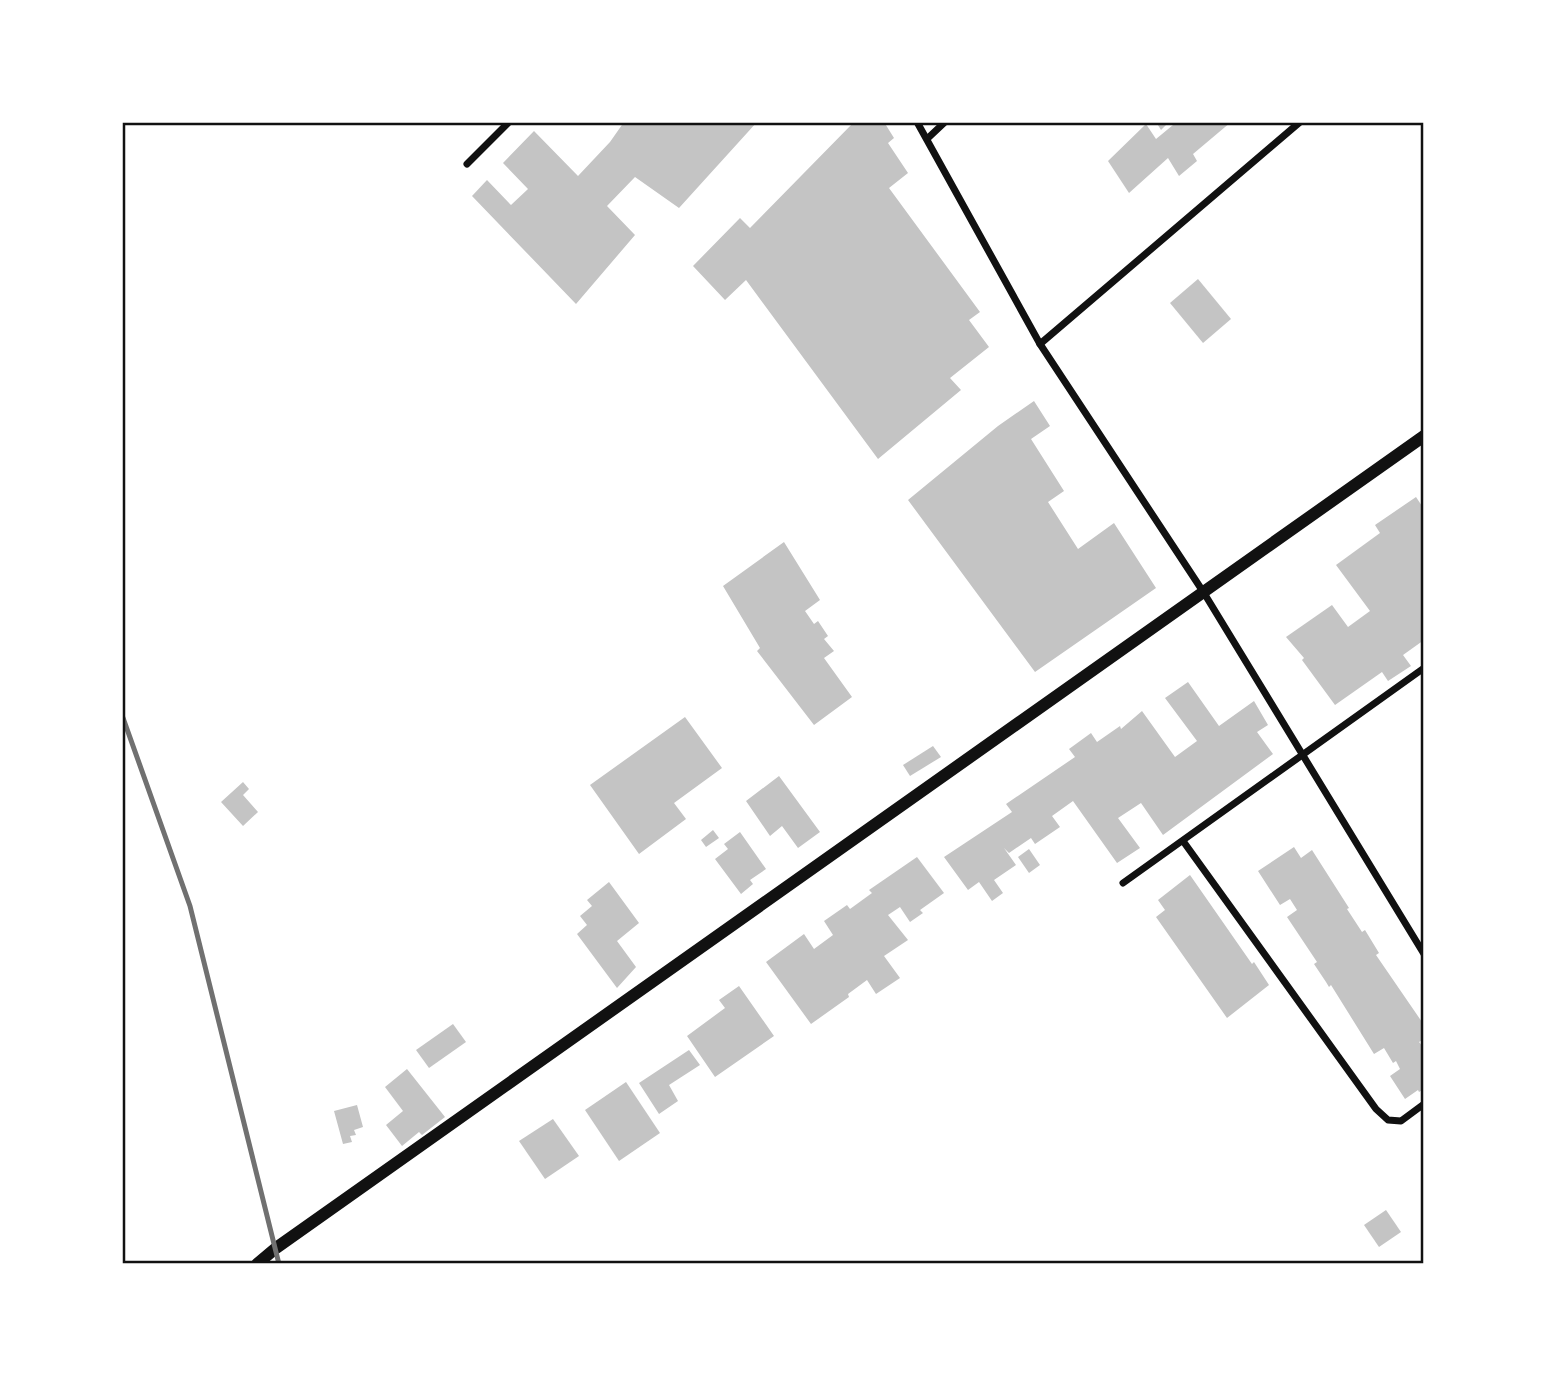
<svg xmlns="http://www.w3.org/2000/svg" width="1546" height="1386" font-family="Montserrat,sans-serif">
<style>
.building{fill:#c4c4c4}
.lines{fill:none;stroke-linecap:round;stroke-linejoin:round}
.minor{stroke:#111;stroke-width:7}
.tertiary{stroke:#111;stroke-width:12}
.rail{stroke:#707070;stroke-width:5}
.neatline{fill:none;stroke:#111;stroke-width:2.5}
</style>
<rect width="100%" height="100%" fill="#fff"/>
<g class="building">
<polygon points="624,122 757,122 679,208 635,177 607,206 635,235 576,304 472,196 487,180 511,205 528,189 503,163 534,131 578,176 610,142"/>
<polygon points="854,122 884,122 894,138 888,143 908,173 889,188 980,312 969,320 989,347 950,378 961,390 878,459 746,280 725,300 693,266 740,218 750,228"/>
<polygon points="1156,122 1169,122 1161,130"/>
<polygon points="1172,122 1231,122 1193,154 1197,161 1179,176 1168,158 1129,193 1108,161 1146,124 1156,139 1173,125"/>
<polygon points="1198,279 1231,319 1203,343 1170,303"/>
<polygon points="1034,401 1050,426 1031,439 1064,491 1048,502 1078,549 1114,523 1156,588 1035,672 908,500 998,426"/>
<polygon points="1416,497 1422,506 1424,505 1424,640 1403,655 1411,666 1388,681 1382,672 1335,705 1302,660 1304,658 1286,637 1332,605 1348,627 1370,611 1336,565 1380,533 1375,525"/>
<polygon points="784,542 820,600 805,611 814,624 818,621 828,636 824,639 834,651 824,658 852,697 814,725 757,651 760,648 723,586"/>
<polygon points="1188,682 1219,726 1254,701 1268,725 1257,732 1273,754 1163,835 1141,803 1118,818 1140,848 1117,863 1073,801 1052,816 1060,827 1035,844 1031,838 1009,853 1004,848 1016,865 994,880 1003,893 992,901 979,882 968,890 944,857 1012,812 1006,804 1075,757 1069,749 1091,733 1097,742 1120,726 1121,729 1142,711 1175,757 1197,741 1165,698"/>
<polygon points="685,717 722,768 674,803 686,819 639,854 590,785"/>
<polygon points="933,746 941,757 910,776 903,765"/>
<polygon points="779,776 820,832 798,848 782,826 770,836 746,801"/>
<polygon points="243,782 249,789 243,795 258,812 243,826 221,802"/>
<polygon points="713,830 719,838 706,847 701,840"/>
<polygon points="740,832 766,869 750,880 753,884 741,894 715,859 728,849 724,844"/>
<polygon points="1294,847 1301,858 1312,850 1349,908 1347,909 1362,932 1365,930 1379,953 1376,955 1422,1022 1424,1039 1419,1042 1424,1048 1424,1089 1419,1092 1418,1090 1405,1099 1390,1076 1400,1069 1396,1061 1393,1063 1384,1048 1374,1054 1331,985 1329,987 1326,982 1314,964 1317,962 1287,917 1297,910 1290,899 1280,905 1258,871"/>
<polygon points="1029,849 1040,865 1029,873 1018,857"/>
<polygon points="917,857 944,893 920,910 923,913 910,922 900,907 888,915 908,940 884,956 900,978 876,994 867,980 848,994 849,997 811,1024 766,962 804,934 814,949 833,935 824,921 847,905 850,909 872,893 869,890"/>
<polygon points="1190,875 1252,964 1254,962 1269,985 1227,1018 1156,917 1165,910 1158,900"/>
<polygon points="609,882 639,923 617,941 636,967 617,988 577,934 587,925 580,916 592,906 587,900"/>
<polygon points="739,986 774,1036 715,1077 687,1036 725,1008 719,1000"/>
<polygon points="453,1024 466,1042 429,1068 416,1050"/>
<polygon points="689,1050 700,1065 669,1085 678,1101 659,1114 639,1083"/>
<polygon points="407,1069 445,1117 422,1135 419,1132 402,1146 386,1125 403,1111 385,1087"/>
<polygon points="626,1082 660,1133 619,1161 585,1110"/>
<polygon points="357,1105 363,1127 354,1130 356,1135 350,1136 352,1142 343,1144 334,1111"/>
<polygon points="553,1119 579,1156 545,1179 519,1141"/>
<polygon points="1386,1210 1401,1232 1379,1247 1364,1225"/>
</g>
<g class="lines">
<g class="minor">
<polyline points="917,122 1040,344 1204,593 1424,954"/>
<polyline points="928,138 945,122"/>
<polyline points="467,164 509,122"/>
<polyline points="1040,344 1300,122"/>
<polyline points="1183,841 1376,1109 1388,1120 1401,1121 1424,1104"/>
<polyline points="1123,883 1424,668"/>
</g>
<polyline class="tertiary" points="257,1264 276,1248 1424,436"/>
<polyline class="rail" points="122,715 190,906 279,1264"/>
</g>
<rect width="1546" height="1386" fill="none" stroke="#ffffff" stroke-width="248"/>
<rect x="124" y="124" width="1298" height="1138" class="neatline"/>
</svg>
